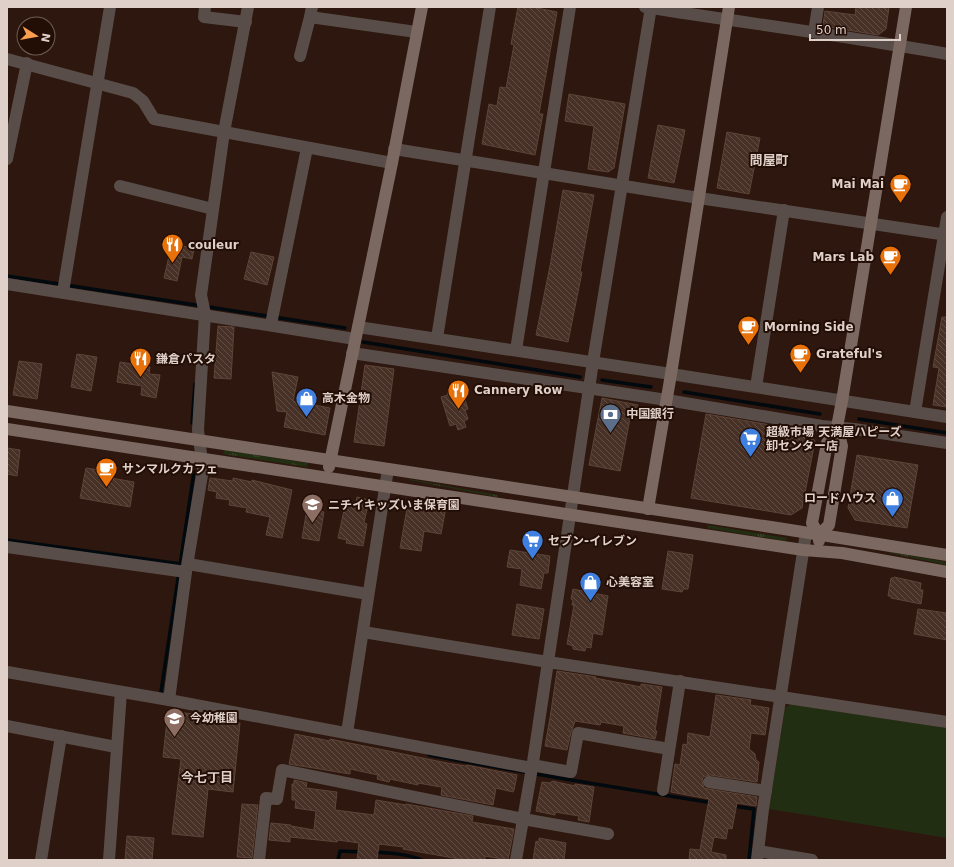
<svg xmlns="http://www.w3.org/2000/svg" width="954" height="867" font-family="'DejaVu Sans','Noto Sans JP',sans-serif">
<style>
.grass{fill:url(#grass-tufts)}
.park{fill:#222e12}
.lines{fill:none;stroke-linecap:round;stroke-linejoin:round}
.stream{stroke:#00090e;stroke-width:3.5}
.building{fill:url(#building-back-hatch);stroke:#5d4439}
.street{stroke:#594d49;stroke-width:12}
.secondary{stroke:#7b6861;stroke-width:12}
.labels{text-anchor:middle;stroke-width:4;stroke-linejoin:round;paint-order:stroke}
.poi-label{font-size:12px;font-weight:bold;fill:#dfd0c9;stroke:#230e05;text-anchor:start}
.neighbourhood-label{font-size:13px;font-weight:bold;fill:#dfd0c9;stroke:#230e05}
</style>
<defs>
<pattern id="grass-tufts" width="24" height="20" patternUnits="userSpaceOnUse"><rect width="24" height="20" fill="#222e12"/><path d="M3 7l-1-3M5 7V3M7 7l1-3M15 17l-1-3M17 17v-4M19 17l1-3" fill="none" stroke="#424b33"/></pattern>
<pattern id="building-back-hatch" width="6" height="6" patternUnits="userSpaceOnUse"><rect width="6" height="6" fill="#473025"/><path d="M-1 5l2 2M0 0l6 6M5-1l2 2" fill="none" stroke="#614d43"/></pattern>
</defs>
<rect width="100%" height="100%" fill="#2d170e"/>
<g class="grass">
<polygon points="224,450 308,463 307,467 223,454"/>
<polygon points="409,479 497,495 497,497 409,480"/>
<polygon points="708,525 787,538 786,541 707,528"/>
<polygon points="889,552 947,562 947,565 889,553"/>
</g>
<polygon class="park" points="791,704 947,728 947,838 769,809 785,708"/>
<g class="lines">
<g class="stream">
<polyline points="7,276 345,328"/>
<polyline points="363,342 580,377"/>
<polyline points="602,380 651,387"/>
<polyline points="684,392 820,414"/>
<polyline points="859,419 947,433"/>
<polyline points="192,423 195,384"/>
<polyline points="7,540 181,564"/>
<polyline points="161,692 194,472"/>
<path d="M429 755C523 773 618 788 713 803"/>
<polyline points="733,806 754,809 749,860"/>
<path d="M374 852C391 853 407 854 422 860"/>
<polyline points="338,860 340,851 362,852"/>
</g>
</g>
<g class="building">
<polygon points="518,7 532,7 557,12 539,114 543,114 535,155 482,144 489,104 497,106 500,87 506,88 514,45 511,44"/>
<polygon points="856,7 889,7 886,29 878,35 823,26 825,11 855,15"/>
<polygon points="569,94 625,104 614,168 608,172 588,169 594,126 565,121"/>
<polygon points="658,125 685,130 674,183 648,178"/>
<polygon points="727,132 760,138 749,194 717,188"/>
<polygon points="563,190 594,195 580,272 582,272 568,342 536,335 550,266"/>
<polygon points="172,243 194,249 192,259 182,257 177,281 164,278"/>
<polygon points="251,252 274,257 267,285 244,279"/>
<polygon points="942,317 947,317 947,407 933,405 939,368 933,367"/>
<polygon points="218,326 234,327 231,379 214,378"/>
<polygon points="77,354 97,357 91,391 71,387"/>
<polygon points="19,361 42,364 37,399 13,395"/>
<polygon points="120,362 150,367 149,374 160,375 156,398 141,395 142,386 117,382"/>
<polygon points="365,365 394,369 384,446 354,442"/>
<polygon points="272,372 298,377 293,401 330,408 325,435 284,427 287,412 277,411"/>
<polygon points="461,388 468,409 465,410 468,419 464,421 466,427 458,430 456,424 450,426 441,397 448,395 447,393"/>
<polygon points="602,398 638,405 636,414 631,413 620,471 589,465"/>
<polygon points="706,414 806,431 815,441 802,508 791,515 691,498"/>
<polygon points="7,448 20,450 17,476 7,474"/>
<polygon points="857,455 918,465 907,528 855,520 848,508"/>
<polygon points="86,468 106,471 105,477 134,482 130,507 80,498"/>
<polygon points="210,478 233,481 233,478 252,482 252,480 292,490 282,538 266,535 270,517 246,512 247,508 229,505 230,500 216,498 217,492 208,490"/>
<polygon points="357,497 369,500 364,523 367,524 363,546 346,543 347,540 338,538 346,501 356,503"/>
<polygon points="408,503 432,507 432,504 446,507 441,534 424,531 421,551 400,548"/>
<polygon points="307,509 324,512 319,541 302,538"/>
<polygon points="510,550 550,556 548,573 544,573 541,589 520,585 522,569 507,567"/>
<polygon points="668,551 693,555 688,589 683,589 682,592 662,589"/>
<polygon points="894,577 921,583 920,590 923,590 921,604 891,598 891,596 888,596 891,578 894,578"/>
<polygon points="573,589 608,596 602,635 593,633 591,648 586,647 585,651 573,649 573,646 567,644 574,605 572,605 573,600 571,599"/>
<polygon points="517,604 544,609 539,639 512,635"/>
<polygon points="918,609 947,613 947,640 914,634"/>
<polygon points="557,671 596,677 595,678 641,687 641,684 662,687 655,731 657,731 655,739 623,733 624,726 601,722 600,725 575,721 573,727 571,732 567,750 545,746 550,718"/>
<polygon points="716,695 751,700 750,705 769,708 765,735 751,733 749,749 755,754 756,760 759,762 757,782 710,775 703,777 702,781 704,788 708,789 757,797 756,806 737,803 732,829 728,828 726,839 714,837 711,852 726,855 726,860 689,860 690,849 700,850 709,799 671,792 675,764 680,765 683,744 687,745 688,733 710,737"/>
<polygon points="168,711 217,717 216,721 240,723 233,792 208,789 203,837 172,834 181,759 163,757"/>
<polygon points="295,734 330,741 330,739 447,763 466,766 467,765 517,775 514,790 513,792 496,788 493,805 441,795 442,788 441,787 418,783 418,785 390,779 389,782 377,779 378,775 350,769 350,774 289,764"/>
<polygon points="294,780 307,783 306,788 337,792 335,810 374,815 376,800 406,805 406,804 473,816 472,822 514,829 508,860 485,856 485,860 465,860 403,849 404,847 379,844 377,860 357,860 359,843 338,840 337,842 290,837 290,842 269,840 271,823 291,825 291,826 314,830 316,811 295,808 296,800 292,800 292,784 294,784"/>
<polygon points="552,781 575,786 575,784 594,787 589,822 578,820 579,816 555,812 555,815 536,811 542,782 551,783"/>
<polygon points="242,804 258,805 252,858 237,857"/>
<polygon points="127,836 154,838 152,860 125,860"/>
<polygon points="539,838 566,843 564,860 533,860 536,841 539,842"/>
</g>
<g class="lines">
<g class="street">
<polyline points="205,7 204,17 246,22"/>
<polyline points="312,7 310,17 416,32"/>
<path d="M645 7C746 23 847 36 947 54"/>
<polyline points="814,32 818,7"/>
<polyline points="300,56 310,17"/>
<polyline points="7,59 133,93 143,101 154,119 392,163"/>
<polyline points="394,149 699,198 947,235"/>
<polyline points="7,159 27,63"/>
<polyline points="120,186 213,209"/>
<polyline points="7,284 355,339"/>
<polyline points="63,292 110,7"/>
<polyline points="271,324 307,148"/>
<polyline points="358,327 671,374 947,417"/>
<polyline points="437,338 490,7"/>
<polyline points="516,350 570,7"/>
<polyline points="352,353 667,400 822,426 854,429 947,443"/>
<polyline points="756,387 784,210"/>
<polyline points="915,412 947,217"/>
<polyline points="7,547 186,572"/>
<polyline points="188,564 368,594"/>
<polyline points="363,632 548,662 947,722"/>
<polyline points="7,672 169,700 532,768"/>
<polyline points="169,700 186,572 203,469 198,430 205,314 201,295 224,132 248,7"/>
<polyline points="7,726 116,747"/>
<polyline points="347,733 388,469"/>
<polyline points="532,765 571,772 578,733 669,749"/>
<polyline points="709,782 766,791"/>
<polyline points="663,790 680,681"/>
<polyline points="758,851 812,860"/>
<polyline points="41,860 61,736"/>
<polyline points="109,860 121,692"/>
<polyline points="259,860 266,798 277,799 282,770 523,819 608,834"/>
<polyline points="516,860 533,762 593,362 651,7"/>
<polyline points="757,860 763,809 806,533"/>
</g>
<g class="secondary">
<polyline points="7,411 784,529 947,555"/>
<polyline points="7,429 803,550 842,553 947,572"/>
<polyline points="329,467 392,163 422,7"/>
<polyline points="648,509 671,374 729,7"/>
<polyline points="819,535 812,523 827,443 837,427 842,401 906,7"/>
<polyline points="819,541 819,535 829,525 842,446 837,427"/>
</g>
</g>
<defs>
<symbol id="cafe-pin" viewBox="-11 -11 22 30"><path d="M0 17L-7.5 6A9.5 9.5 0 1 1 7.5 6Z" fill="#e8710a" stroke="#230e05"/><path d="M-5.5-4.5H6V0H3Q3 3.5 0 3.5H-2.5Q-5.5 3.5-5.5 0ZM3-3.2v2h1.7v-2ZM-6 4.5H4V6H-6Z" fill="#fff"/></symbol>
<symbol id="restaurant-pin" viewBox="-11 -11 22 30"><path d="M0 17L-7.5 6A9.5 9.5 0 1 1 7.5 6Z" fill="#e8710a" stroke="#230e05"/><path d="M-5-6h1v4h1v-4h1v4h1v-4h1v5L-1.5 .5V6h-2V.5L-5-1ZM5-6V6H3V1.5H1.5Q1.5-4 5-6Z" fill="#fff"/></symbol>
<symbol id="shop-pin" viewBox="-11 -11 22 30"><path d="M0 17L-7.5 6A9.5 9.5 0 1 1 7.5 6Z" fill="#3f7fe0" stroke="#230e05"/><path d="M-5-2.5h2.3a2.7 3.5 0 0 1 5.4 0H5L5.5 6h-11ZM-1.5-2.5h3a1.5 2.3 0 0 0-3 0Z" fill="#fff"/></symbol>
<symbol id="bank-pin" viewBox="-11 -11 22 30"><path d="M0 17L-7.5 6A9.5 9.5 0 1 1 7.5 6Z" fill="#5c6f8a" stroke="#230e05"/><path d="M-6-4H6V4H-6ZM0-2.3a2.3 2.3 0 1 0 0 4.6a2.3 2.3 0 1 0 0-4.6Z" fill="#fff"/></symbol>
<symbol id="supermarket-pin" viewBox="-11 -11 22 30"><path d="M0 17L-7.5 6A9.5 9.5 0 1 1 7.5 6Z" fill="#3f7fe0" stroke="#230e05"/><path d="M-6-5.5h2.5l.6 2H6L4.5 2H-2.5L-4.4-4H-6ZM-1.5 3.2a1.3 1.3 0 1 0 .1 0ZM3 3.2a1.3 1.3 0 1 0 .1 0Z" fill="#fff"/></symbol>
<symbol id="school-pin" viewBox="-11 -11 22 30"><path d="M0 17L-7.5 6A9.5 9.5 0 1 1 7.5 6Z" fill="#8d6e63" stroke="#230e05"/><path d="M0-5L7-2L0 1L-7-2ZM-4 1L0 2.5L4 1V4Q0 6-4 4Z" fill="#fff"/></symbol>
</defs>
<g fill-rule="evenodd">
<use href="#cafe-pin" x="888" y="172" width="25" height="34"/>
<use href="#restaurant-pin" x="160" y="232" width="25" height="34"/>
<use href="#cafe-pin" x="878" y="244" width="25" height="34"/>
<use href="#cafe-pin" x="736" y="314" width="25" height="34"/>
<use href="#cafe-pin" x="788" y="342" width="25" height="34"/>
<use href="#restaurant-pin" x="128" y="346" width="25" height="34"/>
<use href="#restaurant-pin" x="446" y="378" width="25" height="34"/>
<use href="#shop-pin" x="294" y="386" width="25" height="34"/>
<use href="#bank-pin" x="598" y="402" width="25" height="34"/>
<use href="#supermarket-pin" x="738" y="426" width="25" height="34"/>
<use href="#cafe-pin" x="94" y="456" width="25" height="34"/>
<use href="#shop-pin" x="880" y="486" width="25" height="34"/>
<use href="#school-pin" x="300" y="492" width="25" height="34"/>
<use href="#supermarket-pin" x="520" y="528" width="25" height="34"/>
<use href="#shop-pin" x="578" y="570" width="25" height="34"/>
<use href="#school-pin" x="162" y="706" width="25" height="34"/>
</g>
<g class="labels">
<g class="poi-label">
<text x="884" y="188" text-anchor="end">Mai Mai</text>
<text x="188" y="249">couleur</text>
<text x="874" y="261" text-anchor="end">Mars Lab</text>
<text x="764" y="331">Morning Side</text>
<text x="816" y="358">Grateful's</text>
<text x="156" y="363">鎌倉パスタ</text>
<text x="474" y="394">Cannery Row</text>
<text x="322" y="402">高木金物</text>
<text x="626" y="418">中国銀行</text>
<text x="766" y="436">超級市場 天満屋ハピーズ<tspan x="766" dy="14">卸センター店</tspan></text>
<text x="122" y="473">サンマルクカフェ</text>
<text x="876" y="502" text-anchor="end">ロードハウス</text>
<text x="328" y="509">ニチイキッズいま保育園</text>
<text x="548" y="545">セブン-イレブン</text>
<text x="606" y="586">心美容室</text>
<text x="190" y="722">今幼稚園</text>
</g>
<g class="neighbourhood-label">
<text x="769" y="165">問屋町</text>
<text x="207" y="782">今七丁目</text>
</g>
</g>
<rect width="954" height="867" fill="none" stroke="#dfd0c9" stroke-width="16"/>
<g transform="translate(36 36) rotate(101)"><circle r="19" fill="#230e05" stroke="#6e5c53"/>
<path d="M0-3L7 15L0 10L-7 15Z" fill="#fa9f4e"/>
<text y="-6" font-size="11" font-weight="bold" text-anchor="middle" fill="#dfd0c9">N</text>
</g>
<path d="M810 34v6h90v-6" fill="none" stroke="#dfd0c9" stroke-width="2"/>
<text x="816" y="34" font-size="12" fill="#dfd0c9" stroke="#230e05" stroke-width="3" paint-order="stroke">50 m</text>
</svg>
